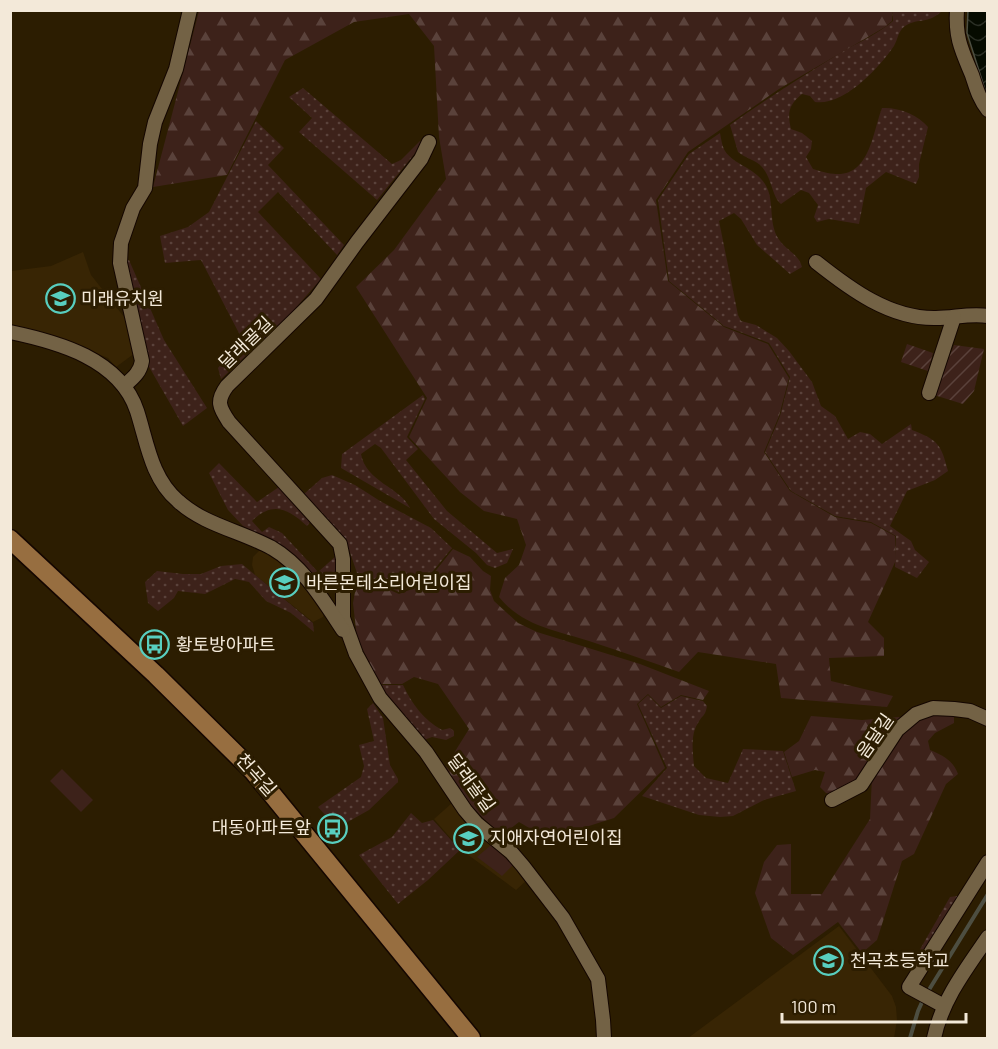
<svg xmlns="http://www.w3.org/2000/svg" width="998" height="1049" font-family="Barlow,'Noto Sans KR',sans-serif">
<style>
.built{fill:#382504}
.grass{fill:url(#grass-dots)}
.forest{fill:url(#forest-firs)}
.park{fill:#3d221a}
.garden{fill:url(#garden-furrows)}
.water{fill:url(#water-waves);stroke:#4d4e41;stroke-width:1.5}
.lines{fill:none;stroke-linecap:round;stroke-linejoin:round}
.stream{stroke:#4d4e41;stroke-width:4}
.street-casing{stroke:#140600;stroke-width:16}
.secondary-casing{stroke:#140600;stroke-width:21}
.street{stroke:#736245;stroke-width:14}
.secondary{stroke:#976e40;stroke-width:18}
.labels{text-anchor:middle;stroke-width:6;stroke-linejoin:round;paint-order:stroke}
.poi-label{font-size:18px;fill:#f3e9d9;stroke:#2c1d01;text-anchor:start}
.street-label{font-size:18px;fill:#f3e9d9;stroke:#2c1d01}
</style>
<defs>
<pattern id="grass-dots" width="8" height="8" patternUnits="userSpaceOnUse" patternTransform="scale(1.5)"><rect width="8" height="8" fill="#3d221a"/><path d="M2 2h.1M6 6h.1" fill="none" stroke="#5a423b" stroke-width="1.8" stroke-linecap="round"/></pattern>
<pattern id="forest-firs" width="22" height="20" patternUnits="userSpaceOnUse" patternTransform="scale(1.5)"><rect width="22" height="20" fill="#3d221a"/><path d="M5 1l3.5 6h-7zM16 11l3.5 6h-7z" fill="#5a423b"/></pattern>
<pattern id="garden-furrows" width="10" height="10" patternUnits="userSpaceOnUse" patternTransform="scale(1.5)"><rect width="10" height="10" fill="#3d221a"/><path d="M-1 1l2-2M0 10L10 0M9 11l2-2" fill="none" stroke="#5a423b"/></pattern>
<pattern id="water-waves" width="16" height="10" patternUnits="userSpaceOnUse" patternTransform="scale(1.5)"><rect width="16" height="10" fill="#060b00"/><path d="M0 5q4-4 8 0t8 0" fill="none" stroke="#2b2f25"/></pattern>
</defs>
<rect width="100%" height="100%" fill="#2c1d01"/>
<g class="built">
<polygon points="83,252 91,275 128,322 135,353 116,367 108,358 71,343 11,329 11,271 51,266"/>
<polygon points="261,549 289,566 324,610 323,617 313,622 255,575 252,565 253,557"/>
<polygon points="452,803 473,828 507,855 527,880 516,890 460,849 434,819"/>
<polygon points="839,926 892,996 896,1007 897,1020 894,1038 688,1038"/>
</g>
<g class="grass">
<path d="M892 11H942C927 25 920 17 905 26 898 31 898 39 894 46 879 68 844 106 815 102L810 96 802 94C789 105 787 112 791 129L802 133 812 141 811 149 806 157 813 169C820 171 829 174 836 174 870 176 873 131 882 108 899 107 918 115 928 127L919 164V177L916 184 886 172 866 188 859 224 829 219 817 222 814 217 818 205 809 193 801 190 781 204C772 197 772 178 762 167 756 160 745 158 738 152L730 125C766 99 803 76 840 53 857 43 878 34 893 21Z"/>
<polygon points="303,88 392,164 401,160 420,141 421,143 420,147 377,200 299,132 312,118 289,97"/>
<polygon points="256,121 284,148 268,165 344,245 337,255 278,192 258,212 321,279 292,312 221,379 218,368 242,339 201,260 165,263 160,236 188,227 209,212"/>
<path d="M720 133C721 138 722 146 725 151 734 165 754 167 765 184 775 199 768 222 778 238 784 249 799 254 802 267L790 274 757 245 741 219 734 213 719 221 738 315 741 321 756 325 777 338 789 351 812 382 821 406 835 416 848 439 860 432 870 434 882 444 911 424 912 430C938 440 941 444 948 471L935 480 907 491 890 526 911 541 915 550 929 562 917 578 895 567 896 536 871 522 835 516 791 491 765 452 780 416 790 377 769 343 724 326 669 281 658 200 689 154Z"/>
<polygon points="129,260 164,340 207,408 183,426 148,365 144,336 124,262"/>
<path d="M423 395 425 399 407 437 418 449 406 460 447 511 497 553 513 549 507 563 495 568 487 565 476 553 434 519 381 448 375 444 361 454C366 482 400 487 410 508L341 468 342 454Z"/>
<path d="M219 463 257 502 279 487 311 521 307 526C288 508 272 501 252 521L262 532 269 527 282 533 318 572 336 556 337 588 324 592 280 546 243 526 228 510 209 473Z"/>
<polygon points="332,475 355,485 380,501 431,528 452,548 424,582 399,592 357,573 345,538 304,494 322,478"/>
<polygon points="242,564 313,623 314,632 291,613 266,601 249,582 235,579 205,594 178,591 174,598 158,611 148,603 145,582 157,571 183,574 201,574 221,566"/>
<path d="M381 685H403C412 704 424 720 442 730L450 728 454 731V736L446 740 432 737 424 740 388 697Z"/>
<path d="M648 695 661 708 681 696 703 701 707 706C705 717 703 714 698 723 690 735 693 753 694 766L706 778 728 783 743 749 783 751 796 791 764 800 733 816 720 817 699 815 642 796 667 768 638 704Z"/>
<polygon points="373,703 383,718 390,765 398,779 398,782 369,810 337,828 318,807 361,777 364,766 359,745 374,741 367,709"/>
<polygon points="411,813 422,823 433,820 460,850 428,880 398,904 359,855 392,837"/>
<polygon points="957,896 958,899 912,976 911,965 950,897"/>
</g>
<g class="forest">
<path d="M199 11H892V21L885 27 779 89 688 152 656 200 668 281 724 327 768 344 789 378 779 416 764 452 790 491 835 517 871 523 895 536 896 560 868 622 884 638V656L829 658 831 681 893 696 887 707 781 698 776 664 698 652 679 672C651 662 623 652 595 643 560 631 524 628 499 597L505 578 519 565 526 545 517 519 484 511 460 492 409 437 427 398 356 287 394 250 446 179 439 137 434 46 409 14 354 22 285 60 227 175 153 187Z"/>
<polygon points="453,549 470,557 483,571 491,576 490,590 494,601 518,623 537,632 640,664 709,691 703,700 681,695 661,707 648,694 637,704 665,768 614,818 548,839 519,822 502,835 483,818 460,794 446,766 469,729 438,684 414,677 402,684 380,684 357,638 353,603 358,576 399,594 425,584"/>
<path d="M954 712V723L935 733 928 741 930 750C942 755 953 760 958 774L946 784 914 854 902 861 877 940 862 953 838 922 793 955 771 938 755 893 764 862 777 845 791 844V894H822L870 819 872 777 900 732 918 716Z"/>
<polygon points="811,716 862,720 899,717 903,720 858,783 832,794 826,793 820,787 825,772 815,770 792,777 784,752 799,741"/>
</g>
<g class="park">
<polygon points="62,769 93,800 81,812 50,781"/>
<polygon points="491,845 513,865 502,876 477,857"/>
</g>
<g class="garden">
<polygon points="907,344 933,353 928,371 901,362"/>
<polygon points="954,345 984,349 974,391 963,404 934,395"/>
</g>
<polygon class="water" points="968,11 987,11 987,96 967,33"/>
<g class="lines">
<g class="stream">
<polyline points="927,993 988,894"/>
<polyline points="910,1038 918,1011 923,1000"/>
</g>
<defs>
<g id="street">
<path d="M957 10C955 38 962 51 972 75 976 87 979 99 988 110"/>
<path d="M429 142 421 159 357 242 316 299 227 386C216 401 219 407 229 422L340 544 343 559V618L356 654 380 698 426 752 465 810 477 824 511 852 523 866 563 918 598 979 603 1020 604 1038"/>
<path d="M816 262C850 289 890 319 936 318 954 318 970 313 988 316"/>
<path d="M10 332C58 342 120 359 137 411 147 442 151 478 178 501 204 525 241 531 272 548 303 566 323 600 343 630"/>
<path d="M124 386C133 378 140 373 142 361L120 263 121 243 133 208 145 188 150 144 155 122 176 69 190 10"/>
<polyline points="929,393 954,317"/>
<polyline points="832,800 861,785 897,730 916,714 933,708 954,709 970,711 988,719"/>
<polyline points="944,1006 909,987 988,862"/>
<path d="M934 1038C942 1000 966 969 988 937"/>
</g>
<polyline id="secondary" points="10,539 156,675 253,771 471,1038"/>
</defs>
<use href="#street" class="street-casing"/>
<use href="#secondary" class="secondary-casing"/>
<use href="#street" class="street"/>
<use href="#secondary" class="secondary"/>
</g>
<defs>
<symbol id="school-ring" viewBox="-11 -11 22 22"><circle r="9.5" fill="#2c1d01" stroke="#58cebf" stroke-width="1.5"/><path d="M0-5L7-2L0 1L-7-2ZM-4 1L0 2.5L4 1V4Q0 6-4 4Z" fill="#58cebf"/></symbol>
<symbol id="bus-ring" viewBox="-11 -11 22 22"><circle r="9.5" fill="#2c1d01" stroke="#58cebf" stroke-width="1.5"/><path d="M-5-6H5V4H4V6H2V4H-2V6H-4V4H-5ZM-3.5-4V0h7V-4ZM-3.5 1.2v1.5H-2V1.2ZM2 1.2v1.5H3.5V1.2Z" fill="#58cebf"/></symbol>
</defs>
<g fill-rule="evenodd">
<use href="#school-ring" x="44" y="282" width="33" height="33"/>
<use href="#school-ring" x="268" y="566" width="33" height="33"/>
<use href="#bus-ring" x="138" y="628" width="33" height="33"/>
<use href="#bus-ring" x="316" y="812" width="33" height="33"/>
<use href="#school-ring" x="452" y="822" width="33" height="33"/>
<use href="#school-ring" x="812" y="944" width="33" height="33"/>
</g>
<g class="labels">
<g class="poi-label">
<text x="81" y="305">미래유치원</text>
<text x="306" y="589">바른몬테소리어린이집</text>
<text x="176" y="651">황토방아파트</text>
<text x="311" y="834" text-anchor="end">대동아파트앞</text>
<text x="490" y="844">지애자연어린이집</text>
<text x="850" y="967">천곡초등학교</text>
</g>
<g class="street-label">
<text transform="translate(246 343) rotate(-44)" y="6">달래골길</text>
<text transform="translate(875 736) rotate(-55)" y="6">음달길</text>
<text transform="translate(256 775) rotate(48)" y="6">천곡길</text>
<text transform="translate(471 783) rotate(54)" y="6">달래골길</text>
</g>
</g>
<rect width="998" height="1049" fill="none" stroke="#f3e9d9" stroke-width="24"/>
<path d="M782 1013v9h184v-9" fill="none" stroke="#f3e9d9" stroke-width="3"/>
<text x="791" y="1013" font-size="18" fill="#f3e9d9" stroke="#2c1d01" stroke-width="4.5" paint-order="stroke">100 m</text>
</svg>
